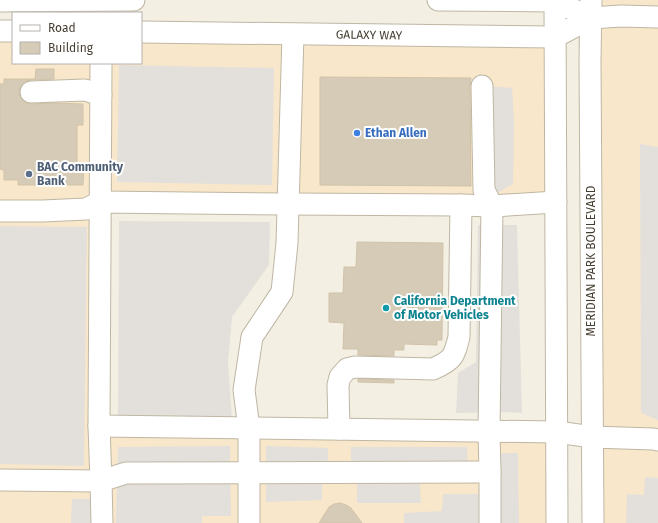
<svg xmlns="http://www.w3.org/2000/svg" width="658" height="523" font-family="'Fira Sans',sans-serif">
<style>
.commercial{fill:#f8e7ca}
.parking{fill:#e3e0db}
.building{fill:#d5cbb6;stroke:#d1c3a9}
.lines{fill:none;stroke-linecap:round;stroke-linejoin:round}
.minor-casing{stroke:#bfb7a4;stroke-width:23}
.minor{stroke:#fff;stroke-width:21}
.shop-dot{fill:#3f7fe0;stroke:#fff;stroke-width:1.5}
.service-dot{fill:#5c6f8a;stroke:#fff;stroke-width:1.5}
.culture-dot{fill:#0f9aa8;stroke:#fff;stroke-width:1.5}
.labels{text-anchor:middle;stroke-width:4;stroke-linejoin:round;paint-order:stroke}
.street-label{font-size:12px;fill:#453e32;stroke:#fff}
.shop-label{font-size:12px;font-weight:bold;fill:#366cbe;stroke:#fff;text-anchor:start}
.service-label{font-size:12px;font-weight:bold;fill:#4e5e75;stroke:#fff;text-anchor:start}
.culture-label{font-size:12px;font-weight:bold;fill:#0d838f;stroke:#fff;text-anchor:start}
</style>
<rect width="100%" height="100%" fill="#f3efe2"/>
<g class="commercial">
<polygon points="591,0 658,0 658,523 593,523"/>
<polygon points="0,31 13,31 13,63 141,63 141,32 555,37 556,202 100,202 99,426 557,432 557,523 0,523"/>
</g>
<g class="parking">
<polygon points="119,65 274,68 272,185 117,182"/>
<polygon points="487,86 512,88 514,121 513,184 494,195"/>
<polygon points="640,144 658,147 658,420 641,413"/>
<polygon points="119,221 270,222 269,265 232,317 228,363 232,418 118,415"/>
<polygon points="478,225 517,225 522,413 504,412 456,413 458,373 476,362"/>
<polygon points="0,226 87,227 84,466 0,464"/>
<polygon points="230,446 231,516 202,516 202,523 116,523 118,447"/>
<polygon points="266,446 328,448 328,465 322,465 322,500 266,502"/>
<polygon points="351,447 467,447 468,466 419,476 421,503 357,503 357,465 351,465"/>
<polygon points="499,453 518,453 519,523 404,523 404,513 442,511 443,494 499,494"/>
<polygon points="645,477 658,478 658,523 626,523 627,494 644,495"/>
<polygon points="72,499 92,499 92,523 71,523"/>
</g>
<g class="building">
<polygon points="36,69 54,69 54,79 31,80 24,82 21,86 19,92 21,98 25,102 31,104 54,103 83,104 83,125 77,125 77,165 84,165 83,185 18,185 18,180 4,180 4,170 0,169 0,84 4,84 4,79 35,79"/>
<polygon points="320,77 471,78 470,86 471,186 320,185"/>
<polygon points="357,242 443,243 442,340 437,340 437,345 404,344 404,350 394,350 394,356 358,355 358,349 343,349 344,323 329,322 329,293 343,293 344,267 356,267"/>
<polygon points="358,379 394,380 394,383 358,382"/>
<polygon points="340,503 346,505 351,508 362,523 319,523 329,507 334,504"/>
</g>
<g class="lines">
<defs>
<g id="minor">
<polyline points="438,0 555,1 591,18"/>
<polyline points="555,0 557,523"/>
<polyline points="591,0 590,61 593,523"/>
<polyline points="0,1 134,0"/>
<polyline points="0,31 13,31"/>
<polyline points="141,32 555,37 591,18 621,16 658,17"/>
<polyline points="101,63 99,426 101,481 126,473 490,472"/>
<polyline points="482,86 484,190 492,206 489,432 490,472 490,523"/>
<polyline points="31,92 85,90 101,95"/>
<polyline points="0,211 43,211 86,209 100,202 288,204 461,205 492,206 556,202"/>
<polyline points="99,426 557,432 592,437 653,439 658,440"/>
<path d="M339 429 338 385 340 377 347 369 355 367 433 369C453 360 454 357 459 337L461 205"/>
<polyline points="0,480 101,481 102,523"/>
<polyline points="249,523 249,428 244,390 252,337 282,292 287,243 293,34"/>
</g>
</defs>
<use href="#minor" class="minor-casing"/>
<use href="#minor" class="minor"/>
</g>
<circle class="shop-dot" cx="357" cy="133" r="4"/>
<circle class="service-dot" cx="29" cy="174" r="4"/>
<circle class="culture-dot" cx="386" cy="308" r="4"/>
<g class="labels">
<g class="street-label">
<text transform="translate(369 35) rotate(1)" y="4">GALAXY WAY</text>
<text transform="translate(591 261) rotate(-90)" y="4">MERIDIAN PARK BOULEVARD</text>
</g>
<g class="shop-label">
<text x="365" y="137">Ethan Allen</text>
</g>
<g class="service-label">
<text x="37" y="171">BAC Community<tspan x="37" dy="14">Bank</tspan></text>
</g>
<g class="culture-label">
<text x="394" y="305">California Department<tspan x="394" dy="14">of Motor Vehicles</tspan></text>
</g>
</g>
<rect x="12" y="12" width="130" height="52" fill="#ffffff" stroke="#b5b2ad"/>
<rect x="20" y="25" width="20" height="6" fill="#ffffff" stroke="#b5b2ad"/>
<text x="48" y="32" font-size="12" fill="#453e32">Road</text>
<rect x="20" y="42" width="20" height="12" fill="#d5cbb6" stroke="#b5b2ad"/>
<text x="48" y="52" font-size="12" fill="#453e32">Building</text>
</svg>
